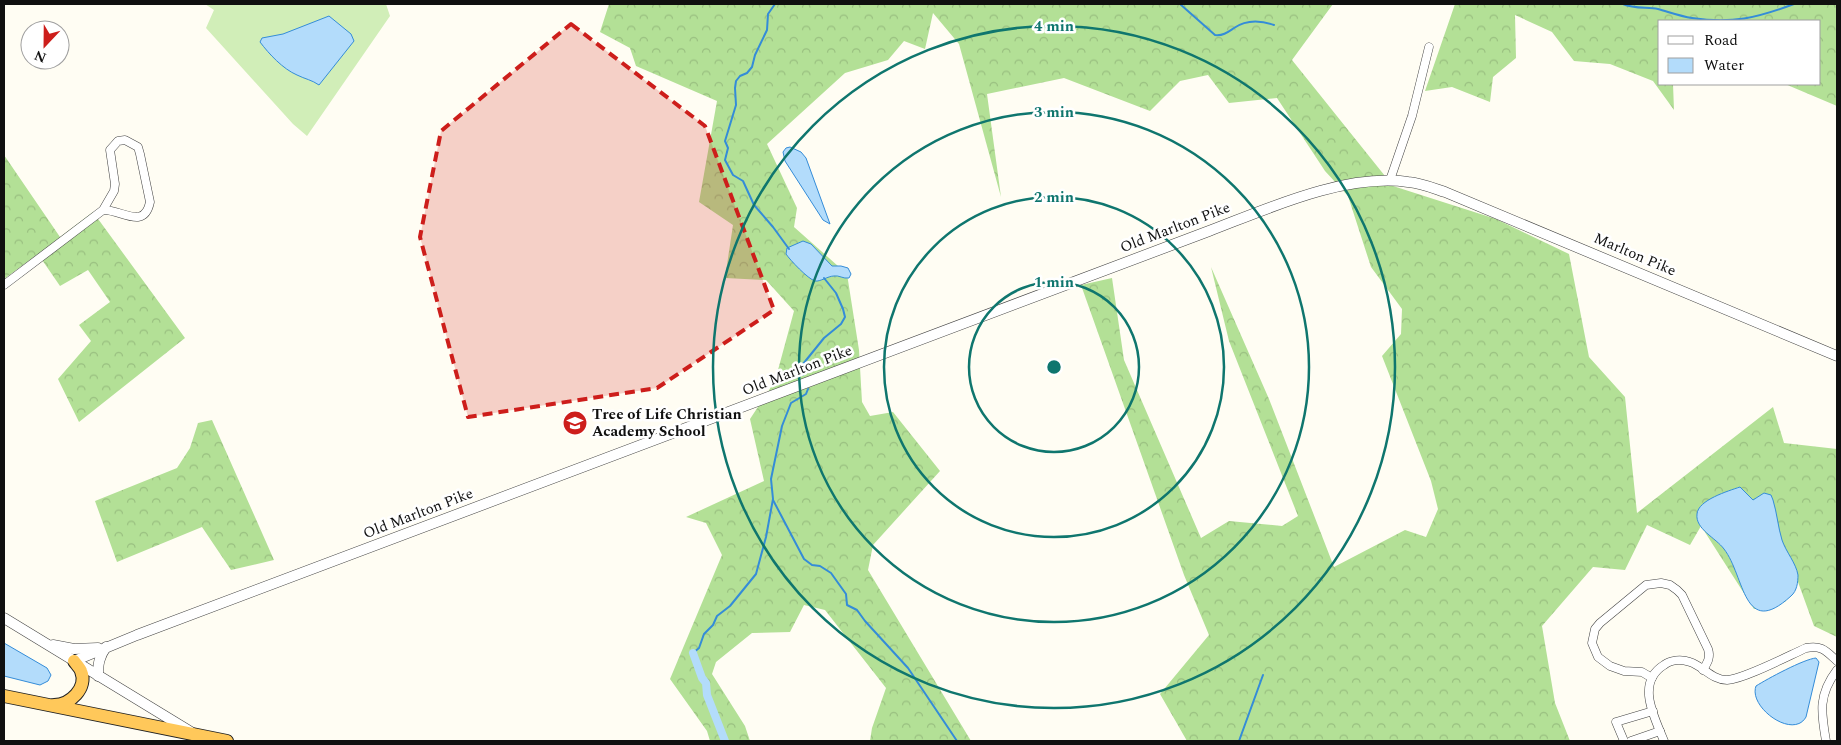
<svg xmlns="http://www.w3.org/2000/svg" width="1841" height="745" font-family="Spectral,serif">
<style>
.grass{fill:#d1eeb8}
.forest{fill:url(#forest-crowns)}
.water{fill:#b3dcfb;stroke:#348cd8}
.lines{fill:none;stroke-linecap:round;stroke-linejoin:round}
.stream{stroke:#348cd8;stroke-width:2}
.canal{stroke:#b3dcfb;stroke-width:8}
.minor-casing{stroke:#434343;stroke-width:9}
.tertiary-casing{stroke:#434343;stroke-width:11}
.trunk-casing{stroke:#212121;stroke-width:14}
.minor{stroke:#fff;stroke-width:8}
.tertiary{stroke:#fff;stroke-width:10}
.trunk{stroke:#ffc85a;stroke-width:12}
.marked{fill:#cd1e1b;fill-opacity:0.2;stroke:#cd1e1b;stroke-width:4;stroke-dasharray:10 6;stroke-linejoin:round}
.ring{fill:none;stroke:#0f766e;stroke-width:2.5}
.labels{text-anchor:middle;stroke-width:5;stroke-linejoin:round;paint-order:stroke}
.street-label{font-size:15px;fill:#101010;stroke:#fff}
.poi-label{font-size:15px;font-weight:bold;fill:#101010;stroke:#fff;text-anchor:start}
.centre{fill:#0f766e;stroke:#fff;stroke-width:2.5}
.ring-label{font-size:15px;text-anchor:middle;font-weight:bold;fill:#0f766e;stroke:#fff;stroke-width:5;stroke-linejoin:round;paint-order:stroke}
</style>
<defs>
<pattern id="forest-crowns" width="20" height="18" patternUnits="userSpaceOnUse" patternTransform="scale(1.25)"><rect width="20" height="18" fill="#b3e096"/><path d="M2 6a3 3 0 1 1 6 0M12 15a3 3 0 1 1 6 0" fill="none" stroke="#99bf80"/></pattern>
</defs>
<rect width="100%" height="100%" fill="#fffdf3"/>
<polygon class="grass" points="205,4 386,4 390,16 307,136 293,124 206,28 214,10"/>
<g class="forest">
<polygon points="609,4 1333,4 1292,60 1393,186 1496,219 1569,254 1589,357 1625,397 1637,513 1773,407 1784,443 1837,449 1837,637 1814,626 1798,582 1785,602 1754,609 1701,526 1690,545 1647,525 1625,570 1593,567 1542,626 1555,703 1570,741 1187,741 1160,694 1209,635 1184,575 1081,285 1112,278 1124,360 1201,538 1229,521 1282,526 1298,516 1229,341 1211,267 1269,399 1334,567 1405,530 1426,537 1438,509 1431,481 1382,356 1401,334 1402,309 1371,267 1348,196 1325,171 1277,98 1229,103 1208,75 1180,81 1150,111 1064,78 987,94 1001,197 959,44 933,13 925,49 904,41 888,60 845,73 767,144 797,208 794,227 847,274 859,350 862,402 870,416 893,412 940,471 873,545 868,570 971,741 870,741 872,728 886,688 825,610 804,605 790,632 752,633 716,662 712,674 745,726 750,741 710,741 707,731 670,679 722,555 706,523 686,517 764,481 750,419 775,381 794,311 766,280 725,278 733,225 699,202 717,101 636,66 630,48 600,32"/>
<polygon points="1455,4 1837,4 1837,106 1785,84 1820,84 1820,21 1660,21 1660,84 1673,84 1674,110 1653,81 1610,64 1574,61 1552,32 1515,15 1516,58 1493,77 1490,102 1452,87 1425,91"/>
<polygon points="4,155 60,237 93,212 185,338 79,422 58,379 91,341 79,325 110,302 88,270 60,286 38,254 4,279"/>
<polygon points="212,420 274,560 231,570 202,527 117,562 95,501 177,468 190,448 198,423"/>
</g>
<g class="water">
<path d="M329 16 351 34 354 41 319 85C312 80 305 79 297 75 283 69 269 54 260 42L262 38 283 34Z"/>
<polygon points="790,147 801,152 806,158 830,224 823,220 785,161 783,152 786,148"/>
<path d="M803 241 811 244 832 266H841L848 268 851 274 849 278C843 279 839 275 834 276 828 276 820 282 815 281 808 279 790 260 786 254L787 248Z"/>
<path d="M1740 487 1753 500 1764 493 1771 495 1773 500C1777 513 1778 527 1782 540 1786 552 1796 563 1798 575 1798 582 1797 591 1791 596 1743 640 1745 576 1724 549 1716 538 1695 529 1697 514 1698 500 1728 491 1740 487Z"/>
<polygon points="4,643 47,668 51,675 48,681 40,685 4,676"/>
<path d="M1816 658 1819 662 1806 717C1793 740 1748 707 1756 686 1767 679 1804 659 1816 658Z"/>
</g>
<g class="lines">
<g class="stream">
<polyline points="775,4 768,14 767,30 755,55 752,67 747,73 740,76 736,81 735,88 736,105 725,141 728,148 725,160 733,175 743,181 754,205 773,227 789,249"/>
<path d="M1180 4 1215 35C1223 36 1228 32 1234 28 1247 19 1260 20 1274 25"/>
<path d="M1623 4C1634 9 1647 7 1658 9 1669 12 1680 16 1692 18 1732 24 1757 18 1794 4"/>
<polyline points="803,375 803,364 824,338 841,324 845,317 843,309 836,293 824,278"/>
<polyline points="773,500 804,559 812,565 820,566 831,573 846,594 847,605 857,610 865,621 908,668 957,741"/>
<polyline points="693,653 699,648 704,634 713,625 717,616 730,606 756,574 766,537 773,499 771,479 782,426 791,403 806,394 808,389"/>
<polyline points="1239,741 1263,675"/>
</g>
<polyline class="canal" points="693,653 702,678 706,683 707,695 725,741"/>
<defs>
<g id="minor">
<polyline points="1390,180 1412,116 1429,47"/>
<path d="M4 285 103 210C121 209 144 231 150 202L140 154 138 147 125 140 118 141 110 150 115 184 114 191 103 210"/>
<path d="M1652 678 1642 672 1624 671 1610 666 1598 657 1592 643 1595 629 1600 623 1646 585 1661 583 1670 585 1677 590 1682 595 1708 649C1711 658 1707 663 1703 670"/>
<polyline points="1624,741 1616,722 1653,711"/>
<polyline points="1631,741 1660,731"/>
<path d="M1664 741C1655 718 1635 683 1664 665 1671 660 1681 659 1690 662 1703 666 1712 680 1727 680 1744 679 1788 656 1806 648 1822 645 1826 651 1837 661"/>
<path d="M1826 741C1821 712 1818 695 1837 670"/>
</g>
<g id="tertiary">
<polyline points="4,618 191,732"/>
<polyline points="53,645 74,649 98,648"/>
<path d="M74 661 137 635 1209 231C1267 209 1345 173 1408 182 1421 183 1433 188 1445 192L1837 356"/>
<path d="M98 676C98 664 99 657 106 647"/>
</g>
<g id="trunk">
<polyline points="4,696 227,741"/>
<path d="M54 705C70 705 88 688 81 671 80 668 76 664 74 661"/>
</g>
</defs>
<use href="#minor" class="minor-casing"/>
<use href="#tertiary" class="tertiary-casing"/>
<use href="#trunk" class="trunk-casing"/>
<use href="#minor" class="minor"/>
<use href="#tertiary" class="tertiary"/>
<use href="#trunk" class="trunk"/>
</g>
<path class="marked" d="M571 24 705 126 774 310 657 388 468 417 420 237 441 131Z"/>
<g class="ring">
<circle cx="1054" cy="367" r="85"/>
<circle cx="1054" cy="367" r="170"/>
<circle cx="1054" cy="367" r="255"/>
<circle cx="1054" cy="367" r="341"/>
</g>
<defs>
<symbol id="school-disc" viewBox="-11 -11 22 22"><circle r="9.5" fill="#cd1e1b" stroke="#fff"/><path d="M0-5L7-2L0 1L-7-2ZM-4 1L0 2.5L4 1V4Q0 6-4 4Z" fill="#fff"/></symbol>
</defs>
<g fill-rule="evenodd">
<use href="#school-disc" x="561" y="409" width="28" height="28"/>
</g>
<g class="labels">
<g class="street-label">
<text transform="translate(1175 227) rotate(-21)" y="5">Old Marlton Pike</text>
<text transform="translate(1635 254) rotate(23)" y="5">Marlton Pike</text>
<text transform="translate(797 370) rotate(-21)" y="5">Old Marlton Pike</text>
<text transform="translate(418 513) rotate(-21)" y="5">Old Marlton Pike</text>
</g>
<g class="poi-label">
<text x="592" y="419">Tree of Life Christian<tspan x="592" dy="17">Academy School</tspan></text>
</g>
</g>
<circle cx="1054" cy="367" r="8" class="centre"/>
<g class="ring-label">
<text x="1054" y="31">4 min</text>
<text x="1054" y="117">3 min</text>
<text x="1054" y="202">2 min</text>
<text x="1054" y="287">1 min</text>
</g>
<rect width="1841" height="745" fill="none" stroke="#101010" stroke-width="10"/>
<rect x="1658" y="20" width="162" height="65" fill="#ffffff" stroke="#9f9f9f"/>
<rect x="1668" y="36" width="25" height="8" fill="#ffffff" stroke="#9f9f9f"/>
<text x="1704" y="45" font-size="15" fill="#101010">Road</text>
<rect x="1668" y="58" width="25" height="15" fill="#b3dcfb" stroke="#9f9f9f"/>
<text x="1704" y="70" font-size="15" fill="#101010">Water</text>
<g transform="translate(45 45) rotate(202)"><circle r="24" fill="#ffffff" stroke="#9f9f9f"/>
<path d="M0-4L9 19L0 12L-9 19Z" fill="#cd1e1b"/>
<text y="-8" font-size="14" font-weight="bold" text-anchor="middle" fill="#101010">N</text>
</g>
</svg>
